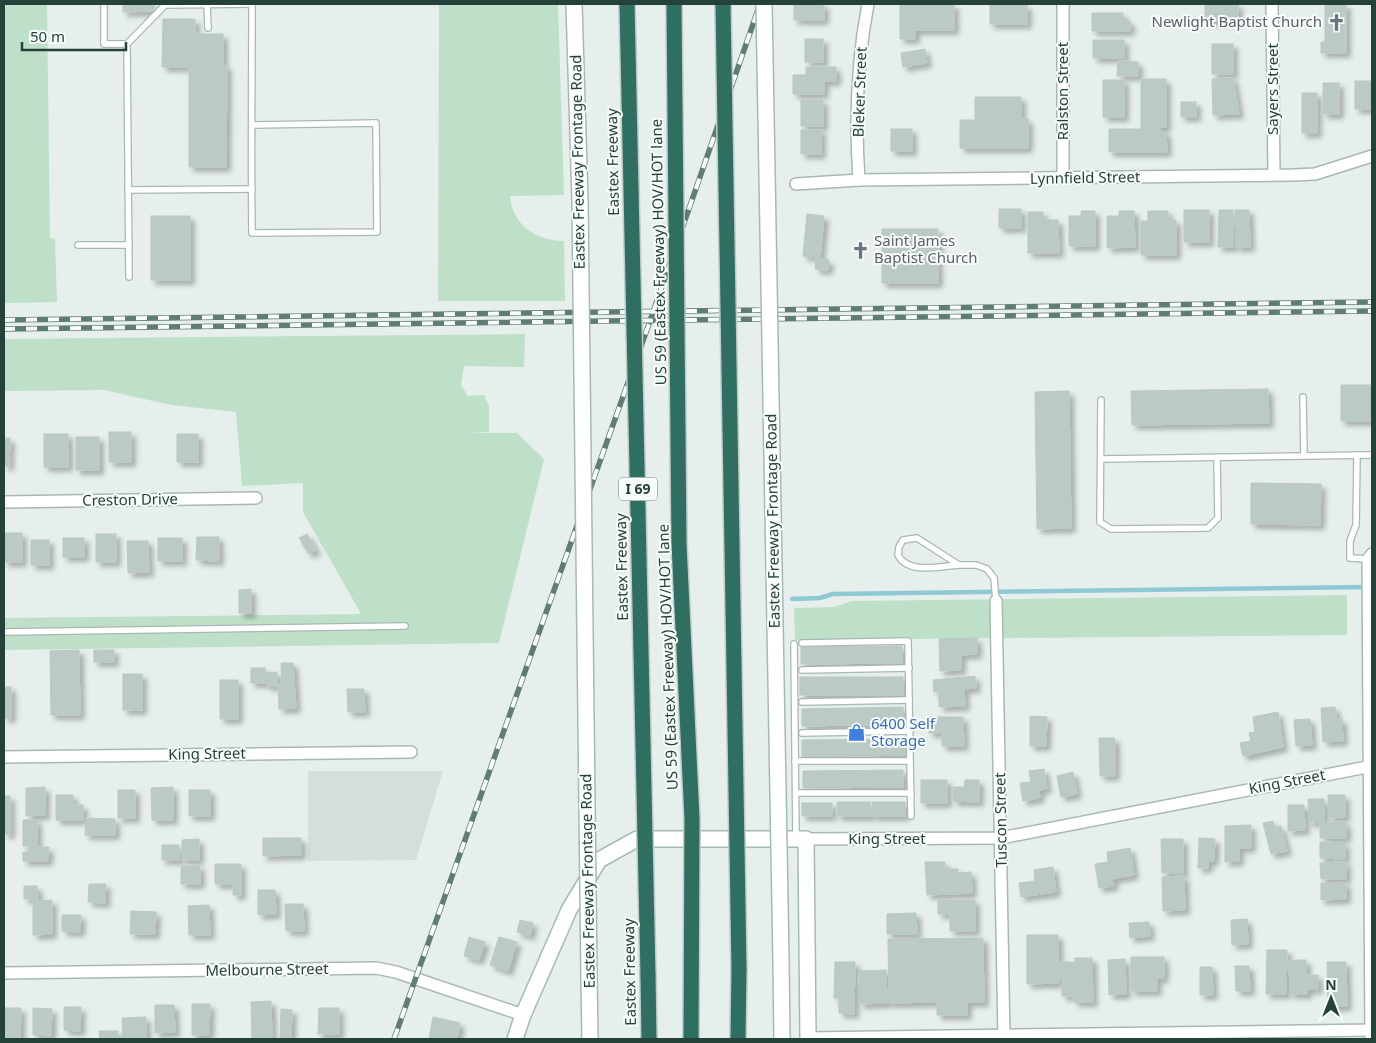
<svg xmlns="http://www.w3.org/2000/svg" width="1376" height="1043" font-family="'Noto Sans',sans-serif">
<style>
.built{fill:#d4dfda}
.green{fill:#bfe0c8}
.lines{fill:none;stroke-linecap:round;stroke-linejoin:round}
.stream{stroke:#8ec9d4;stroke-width:4.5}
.building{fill:#bbcac4;stroke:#b8c9c2;filter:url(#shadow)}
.lane-casing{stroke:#a8b8b2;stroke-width:8}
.street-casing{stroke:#a8b8b2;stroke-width:14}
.secondary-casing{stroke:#a4bbb3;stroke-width:18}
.highway-casing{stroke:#c2cac8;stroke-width:18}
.lane{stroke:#fff;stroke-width:5.5}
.street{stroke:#fff;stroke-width:11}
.secondary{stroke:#fff;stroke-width:15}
.highway{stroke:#2f6f62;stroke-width:15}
.rail-casing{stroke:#5f7d75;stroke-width:5.5}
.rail{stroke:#f7fbf9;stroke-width:4;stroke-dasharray:11;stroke-linecap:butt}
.secondary-bridge-casing{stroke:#a4bbb3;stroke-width:18;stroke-linecap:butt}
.highway-bridge-casing{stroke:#c2cac8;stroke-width:18;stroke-linecap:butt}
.secondary-bridge{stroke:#fff;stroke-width:15}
.highway-bridge{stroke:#2f6f62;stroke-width:15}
.labels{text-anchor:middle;stroke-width:4;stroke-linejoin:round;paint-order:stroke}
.shield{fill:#f7fbf9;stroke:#637a73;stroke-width:1}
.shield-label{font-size:14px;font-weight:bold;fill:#24423a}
.worship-label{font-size:15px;fill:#5b616d;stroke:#f7fbf9;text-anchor:end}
.street-label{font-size:15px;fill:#24423a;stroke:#f7fbf9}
.shop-label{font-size:15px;fill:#366cbe;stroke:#f7fbf9;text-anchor:start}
</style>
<defs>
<filter id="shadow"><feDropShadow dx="4.5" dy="4.5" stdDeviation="2.5" flood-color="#0004"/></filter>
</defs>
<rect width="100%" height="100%" fill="#e6efeb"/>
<polygon class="built" points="308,771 443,771 416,860 308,861"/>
<g class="green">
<polygon points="4,4 47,4 50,238 55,239 57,302 4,303"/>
<path d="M439 4H558L564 195 510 196C512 225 537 241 564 241L565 301H438Z"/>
<polygon points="525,334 524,367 464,366 461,385 468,396 484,395 489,406 489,432 469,433 517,433 544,459 499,643 4,650 4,618 360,614 360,612 303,512 303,483 242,486 236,412 171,405 104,390 4,391 4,339"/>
<polygon points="1347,595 1347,635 795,640 794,608 834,607 852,601"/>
</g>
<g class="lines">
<polyline class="stream" points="792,599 820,598 833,594 1367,587"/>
</g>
<g class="building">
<polygon points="123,4 156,4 156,5 154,5 154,11 123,12"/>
<rect x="794" y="4" width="30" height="16"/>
<polygon points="900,4 954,4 954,30 915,30 915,39 900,39"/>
<rect x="1205" y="4" width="33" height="17"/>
<polygon points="1325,4 1346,4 1346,53 1321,53 1321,42 1325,42"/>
<rect x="990" y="5" width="37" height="19"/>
<polygon points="1092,13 1123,13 1123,21 1130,21 1130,31 1092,31"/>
<polygon points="163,19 195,19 195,34 223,34 223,66 227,66 226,167 189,167 189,67 162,67"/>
<rect x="805" y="39" width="18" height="23"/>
<rect x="1093" y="40" width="31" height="18"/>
<rect x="1212" y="44" width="21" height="30"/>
<polygon points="925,49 927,63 903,67 901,53"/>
<polygon points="1118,61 1138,62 1138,76 1117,76"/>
<polygon points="806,67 836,67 836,81 824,81 824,94 793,94 793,75 806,75"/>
<polygon points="1233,78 1239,114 1213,115 1212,79"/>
<polygon points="1141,79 1166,79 1166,127 1146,129 1160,129 1160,131 1166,132 1167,152 1109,152 1109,129 1141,129"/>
<rect x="1103" y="80" width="21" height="37"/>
<rect x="1355" y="81" width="17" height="28"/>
<rect x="1323" y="83" width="16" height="31"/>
<rect x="1302" y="93" width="15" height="40"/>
<polygon points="975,97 1021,97 1021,119 1028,119 1028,148 960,148 960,120 975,120"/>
<rect x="801" y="100" width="22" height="26"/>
<rect x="1181" y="102" width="15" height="15"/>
<rect x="891" y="129" width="21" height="22"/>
<rect x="801" y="130" width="20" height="24"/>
<rect x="999" y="209" width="22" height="19"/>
<rect x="1184" y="210" width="25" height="32"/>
<polygon points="1219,210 1233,210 1233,247 1218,247"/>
<polygon points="1235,210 1249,210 1250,247 1236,247"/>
<polygon points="1081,211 1095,211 1095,246 1069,246 1069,216 1081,216"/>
<polygon points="1119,211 1134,211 1135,247 1107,248 1107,216 1119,216"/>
<polygon points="1148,211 1168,211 1168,220 1176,220 1176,255 1141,255 1141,221 1148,221"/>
<polygon points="1028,212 1043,212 1043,220 1058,220 1059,253 1028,253"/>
<polygon points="807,214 824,216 820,259 829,260 828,270 815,269 816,257 803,256"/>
<rect x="151" y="216" width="39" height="64"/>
<rect x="882" y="229" width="56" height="54"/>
<rect x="1341" y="385" width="31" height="36"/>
<polygon points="1268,389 1269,423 1132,425 1131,391"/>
<polygon points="1069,391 1071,528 1037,529 1035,392"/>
<rect x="109" y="432" width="22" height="30"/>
<rect x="44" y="434" width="24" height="33"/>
<rect x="177" y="434" width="21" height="28"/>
<rect x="76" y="437" width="23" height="33"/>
<polygon points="4,438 10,438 9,466 4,466"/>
<polygon points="1251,483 1321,484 1320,525 1251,524"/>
<rect x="4" y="533" width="18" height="29"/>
<rect x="96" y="534" width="20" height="28"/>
<polygon points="307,534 316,550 309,554 299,538"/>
<polygon points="197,537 219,537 219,561 196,560"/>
<rect x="63" y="538" width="21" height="19"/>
<rect x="158" y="538" width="24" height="23"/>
<rect x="31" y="540" width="18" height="25"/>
<polygon points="127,541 148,541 149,572 128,573"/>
<polygon points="251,589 251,613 239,613 239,590"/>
<polygon points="977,638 977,654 961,655 961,670 940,671 939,639"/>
<polygon points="902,646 902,663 801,664 801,647"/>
<polygon points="79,650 80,715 51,715 50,651"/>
<rect x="94" y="650" width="20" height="12"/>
<polygon points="281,663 293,663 296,708 279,709 278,685 282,685"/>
<rect x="251" y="668" width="14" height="15"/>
<polygon points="277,672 277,686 267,686 266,673"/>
<rect x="123" y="674" width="19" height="36"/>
<polygon points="975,676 976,688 964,689 965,706 939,707 939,692 934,692 933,680"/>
<rect x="800" y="677" width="103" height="18"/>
<rect x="220" y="680" width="18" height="39"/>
<rect x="4" y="687" width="7" height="31"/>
<polygon points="347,689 364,689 365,712 348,712"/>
<polygon points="903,707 904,724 802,726 802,709"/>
<polygon points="1335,707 1336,719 1342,719 1343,741 1323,742 1321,708"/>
<polygon points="1278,712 1283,747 1243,756 1240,743 1251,741 1249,733 1255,732 1253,717"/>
<polygon points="1030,716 1047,717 1046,746 1030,746"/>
<polygon points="929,717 963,717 964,746 942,746 942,733 929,733"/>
<polygon points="1310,719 1312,745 1296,746 1294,720"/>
<polygon points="1099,738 1115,738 1115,776 1100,776"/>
<polygon points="904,739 905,755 802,757 802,740"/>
<polygon points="1044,769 1047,789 1039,790 1040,798 1023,801 1020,783 1031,782 1029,771"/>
<polygon points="903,770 903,787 803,788 803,771"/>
<polygon points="1073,772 1077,794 1061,797 1057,776"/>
<rect x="921" y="780" width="26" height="23"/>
<polygon points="965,780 979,780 979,802 953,801 953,787 964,787"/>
<polygon points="45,787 45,815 26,816 26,788"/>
<polygon points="173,787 173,820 152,820 151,788"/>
<rect x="118" y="790" width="17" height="28"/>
<rect x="189" y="790" width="21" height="26"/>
<polygon points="56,795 73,795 73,805 83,805 83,820 56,820"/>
<polygon points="1328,795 1345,795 1345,817 1329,818"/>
<rect x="4" y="796" width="6" height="38"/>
<polygon points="1308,799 1324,799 1324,822 1346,822 1346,838 1320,838 1320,822 1309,822"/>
<rect x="837" y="802" width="33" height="14"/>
<rect x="872" y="802" width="33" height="14"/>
<rect x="802" y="803" width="30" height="13"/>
<polygon points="1288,805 1304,805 1305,830 1288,831"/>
<polygon points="86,818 115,819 115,835 85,835"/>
<polygon points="23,820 37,820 37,847 49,847 48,861 23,861 23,852 29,852 29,846 23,846"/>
<polygon points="1273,821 1275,828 1281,826 1287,851 1271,854 1263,823"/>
<polygon points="1251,825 1251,848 1239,848 1239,861 1225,862 1225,826"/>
<polygon points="263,838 301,838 301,855 263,856"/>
<polygon points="1199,838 1215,839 1214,861 1208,861 1208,868 1198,868"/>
<polygon points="199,839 199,860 182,860 182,840"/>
<polygon points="1161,839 1183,839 1183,873 1162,873"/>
<polygon points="1320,842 1345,843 1345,859 1320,858"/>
<rect x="162" y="845" width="17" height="15"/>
<polygon points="1130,848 1134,875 1112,879 1114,886 1099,888 1095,864 1108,862 1107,852"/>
<polygon points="925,862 945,862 945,869 958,869 958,873 971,872 972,893 927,895"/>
<polygon points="1346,862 1346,879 1321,879 1320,863"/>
<polygon points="215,864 241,864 241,895 233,895 233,884 215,884"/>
<rect x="181" y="866" width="19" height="18"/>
<polygon points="1053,867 1056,892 1021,897 1019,883 1035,881 1034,870"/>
<polygon points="1184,876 1185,910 1163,911 1162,877"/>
<polygon points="1321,883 1346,883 1346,899 1321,900"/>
<polygon points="89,884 106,884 105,903 88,902"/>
<polygon points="24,886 37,886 38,899 24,899"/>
<polygon points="258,890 275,890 276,914 258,915"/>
<polygon points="52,900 52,934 33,935 33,901"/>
<polygon points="938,900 975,900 975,931 950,931 950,914 938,914"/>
<polygon points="285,904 303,904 304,931 286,931"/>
<polygon points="209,905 210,935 189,935 188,906"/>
<polygon points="131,911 156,912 155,934 130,934"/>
<polygon points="916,913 917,934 887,934 887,914"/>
<polygon points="62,915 81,915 80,932 62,931"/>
<polygon points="1247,919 1248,944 1232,945 1231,920"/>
<polygon points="520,920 533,923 530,936 517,932"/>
<polygon points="1149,922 1150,936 1130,938 1129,923"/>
<polygon points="1027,935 1058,935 1059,983 1027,984"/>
<polygon points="469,937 485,942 479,960 464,956"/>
<polygon points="499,937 517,942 508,971 490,965"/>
<polygon points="983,938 984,1002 967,1002 967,1015 937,1015 937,1002 889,1003 888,939"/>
<polygon points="1267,950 1287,950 1286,994 1266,994"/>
<polygon points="1131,957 1164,957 1164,978 1157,978 1157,991 1131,991"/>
<polygon points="1075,958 1092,958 1093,1002 1074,1002 1073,996 1062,996 1061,962 1075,962"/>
<polygon points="1125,959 1126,994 1109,995 1108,960"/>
<polygon points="1289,960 1306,960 1306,975 1318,975 1318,989 1307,989 1307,994 1290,994"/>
<polygon points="835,962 855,962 854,1014 839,1013 839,998 834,998"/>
<polygon points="1327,962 1346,962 1347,1006 1328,1007"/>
<polygon points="1235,966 1249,966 1250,991 1236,991"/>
<polygon points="1200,967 1212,967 1213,995 1200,995"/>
<polygon points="886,970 887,1003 860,1004 859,971"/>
<polygon points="271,1001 272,1039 252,1039 251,1002"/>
<polygon points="192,1004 210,1004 209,1035 192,1035"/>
<polygon points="155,1005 174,1005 175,1032 155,1033"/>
<polygon points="64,1007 81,1007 80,1031 64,1030"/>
<polygon points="4,1008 21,1008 20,1039 4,1039"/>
<polygon points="33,1008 52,1009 51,1036 33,1035"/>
<polygon points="319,1008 339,1008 339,1034 318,1034"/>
<polygon points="281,1009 292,1010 291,1039 280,1039"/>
<polygon points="146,1017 146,1038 123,1039 122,1018"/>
<polygon points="433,1017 460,1023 457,1039 429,1039"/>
<polygon points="99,1031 118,1031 118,1039 100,1039"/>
</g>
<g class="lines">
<defs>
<g id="lane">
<polyline points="104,4 104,44 127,44"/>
<polyline points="207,4 208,28"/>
<path d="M252 4C252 81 251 157 252 233L377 232 376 123 252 125"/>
<polyline points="128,190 252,189"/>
<polyline points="78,245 129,245"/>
<polyline points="129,277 127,44 165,5 252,4"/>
<polyline points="1303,397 1304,456"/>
<polyline points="1101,400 1100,522 1111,529 1208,528 1218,518 1217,457"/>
<polyline points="1357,455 1356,525 1350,541 1350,558 1368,559"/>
<polyline points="1101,459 1372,455"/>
<path d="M959 565C940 566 908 575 898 555L899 547 903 540 917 538 959 565H976L987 569 994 578 996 601"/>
<polyline points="4,632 405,626"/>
<polyline points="802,643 908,641 911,816"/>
<polyline points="794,644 796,839"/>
<polyline points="802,670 909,668"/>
<polyline points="802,702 909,700"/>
<polyline points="802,733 910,731"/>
<polyline points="795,761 910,761"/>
<polyline points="796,793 911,793"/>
</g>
<g id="street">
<polyline points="1272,4 1274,174"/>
<polyline points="1063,178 1063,4"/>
<path d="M859 180C855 122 857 61 868 4"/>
<polyline points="796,184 859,180 1293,175 1315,174 1372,156"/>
<polyline points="4,502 256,498"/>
<polyline points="996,601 1004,1039"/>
<polyline points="4,757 411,752"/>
<polyline points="806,839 1001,838 1372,766"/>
<polyline points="4,973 376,968 396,972 523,1015"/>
<polyline points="808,1038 1372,1030"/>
<polyline points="1371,1039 1368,559 1372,554"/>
</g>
<g id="secondary">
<polyline points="574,4 580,201"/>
<polyline points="781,961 782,1039"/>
<polyline points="589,977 590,1039"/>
<polyline points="515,1039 523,1015 569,910 599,860 637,839 806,839 808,1039"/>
</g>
<g id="highway">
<polyline points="648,975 649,1039"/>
<polyline points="738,1039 739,969"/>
</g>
</defs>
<use href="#lane" class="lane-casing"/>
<use href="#street" class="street-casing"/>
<use href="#secondary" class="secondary-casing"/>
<use href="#highway" class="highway-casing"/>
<use href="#lane" class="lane"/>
<use href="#street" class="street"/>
<use href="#secondary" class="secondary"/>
<use href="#highway" class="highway"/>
<defs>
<g id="rail">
<polyline points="4,320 1372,302"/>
<polyline points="4,329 1372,311"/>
<polyline points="394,1039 650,321 760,4"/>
</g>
</defs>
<use href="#rail" class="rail-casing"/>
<use href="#rail" class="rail"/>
<defs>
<g id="secondary-bridge">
<polyline points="764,4 781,961"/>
<polyline points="580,201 589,977"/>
</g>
<g id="highway-bridge">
<polyline points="627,4 648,975"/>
<polyline points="674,4 679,544 692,819 691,1039"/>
<polyline points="723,4 739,969"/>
</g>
</defs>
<use href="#secondary-bridge" class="secondary-bridge-casing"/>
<use href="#highway-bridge" class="highway-bridge-casing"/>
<use href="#secondary-bridge" class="secondary-bridge"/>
<use href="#highway-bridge" class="highway-bridge"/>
</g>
<defs>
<symbol id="church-bare" viewBox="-9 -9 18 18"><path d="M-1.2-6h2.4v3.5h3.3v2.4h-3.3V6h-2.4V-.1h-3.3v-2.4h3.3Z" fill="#6b7280" stroke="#f7fbf9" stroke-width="2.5" paint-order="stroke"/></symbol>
<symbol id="shop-bare" viewBox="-9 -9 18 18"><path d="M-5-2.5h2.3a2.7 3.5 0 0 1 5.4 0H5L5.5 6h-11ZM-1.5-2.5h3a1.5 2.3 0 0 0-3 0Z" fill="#3f7fe0" stroke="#f7fbf9" stroke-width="2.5" paint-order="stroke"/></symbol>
</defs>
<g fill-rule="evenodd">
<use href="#church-bare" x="1324" y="10" width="25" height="25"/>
<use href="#church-bare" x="848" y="238" width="25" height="25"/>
<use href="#shop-bare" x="844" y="720" width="25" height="25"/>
</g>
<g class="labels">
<rect class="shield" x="619" y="477.5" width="38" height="23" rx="4"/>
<g class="shield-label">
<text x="638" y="494">I 69</text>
</g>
<g class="worship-label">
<text x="1322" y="27">Newlight Baptist Church</text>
<text x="874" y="246" text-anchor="start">Saint James<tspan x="874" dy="17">Baptist Church</tspan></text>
</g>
<g class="street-label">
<text transform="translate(1273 89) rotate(-90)" y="5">Sayers Street</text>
<text transform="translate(1063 91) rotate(-90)" y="5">Ralston Street</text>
<text transform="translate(860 92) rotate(-88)" y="5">Bleker Street</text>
<text transform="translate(578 162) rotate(-91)" y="5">Eastex Freeway Frontage Road</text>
<text transform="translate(613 162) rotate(-91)" y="5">Eastex Freeway</text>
<text transform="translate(1085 178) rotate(-1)" y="5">Lynnfield Street</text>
<text transform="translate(659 252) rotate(-91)" y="5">US 59 (Eastex Freeway) HOV/HOT lane</text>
<text transform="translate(130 500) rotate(-1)" y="5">Creston Drive</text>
<text transform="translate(773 521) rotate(-91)" y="5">Eastex Freeway Frontage Road</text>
<text transform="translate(622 567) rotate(-91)" y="5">Eastex Freeway</text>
<text transform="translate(668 657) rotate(-92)" y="5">US 59 (Eastex Freeway) HOV/HOT lane</text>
<text transform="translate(207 754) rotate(-1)" y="5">King Street</text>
<text transform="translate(1287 782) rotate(-11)" y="5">King Street</text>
<text transform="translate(1001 820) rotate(-91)" y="5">Tuscon Street</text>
<text x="887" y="844">King Street</text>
<text transform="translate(588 881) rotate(-91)" y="5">Eastex Freeway Frontage Road</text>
<text transform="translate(267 970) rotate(-1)" y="5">Melbourne Street</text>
<text transform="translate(630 972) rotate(-91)" y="5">Eastex Freeway</text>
</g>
<g class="shop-label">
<text x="871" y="729">6400 Self<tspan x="871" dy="17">Storage</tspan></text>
</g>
</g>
<rect width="1376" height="1043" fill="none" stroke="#24423a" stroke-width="10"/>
<g transform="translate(1331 998)" stroke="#f7fbf9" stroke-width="4" paint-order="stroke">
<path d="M0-4L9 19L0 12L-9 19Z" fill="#24423a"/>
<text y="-8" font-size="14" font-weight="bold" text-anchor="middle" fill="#24423a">N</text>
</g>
<path d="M22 42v8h104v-8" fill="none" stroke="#24423a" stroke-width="2.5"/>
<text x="30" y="42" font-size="15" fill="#24423a" stroke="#f7fbf9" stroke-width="4" paint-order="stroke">50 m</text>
</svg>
